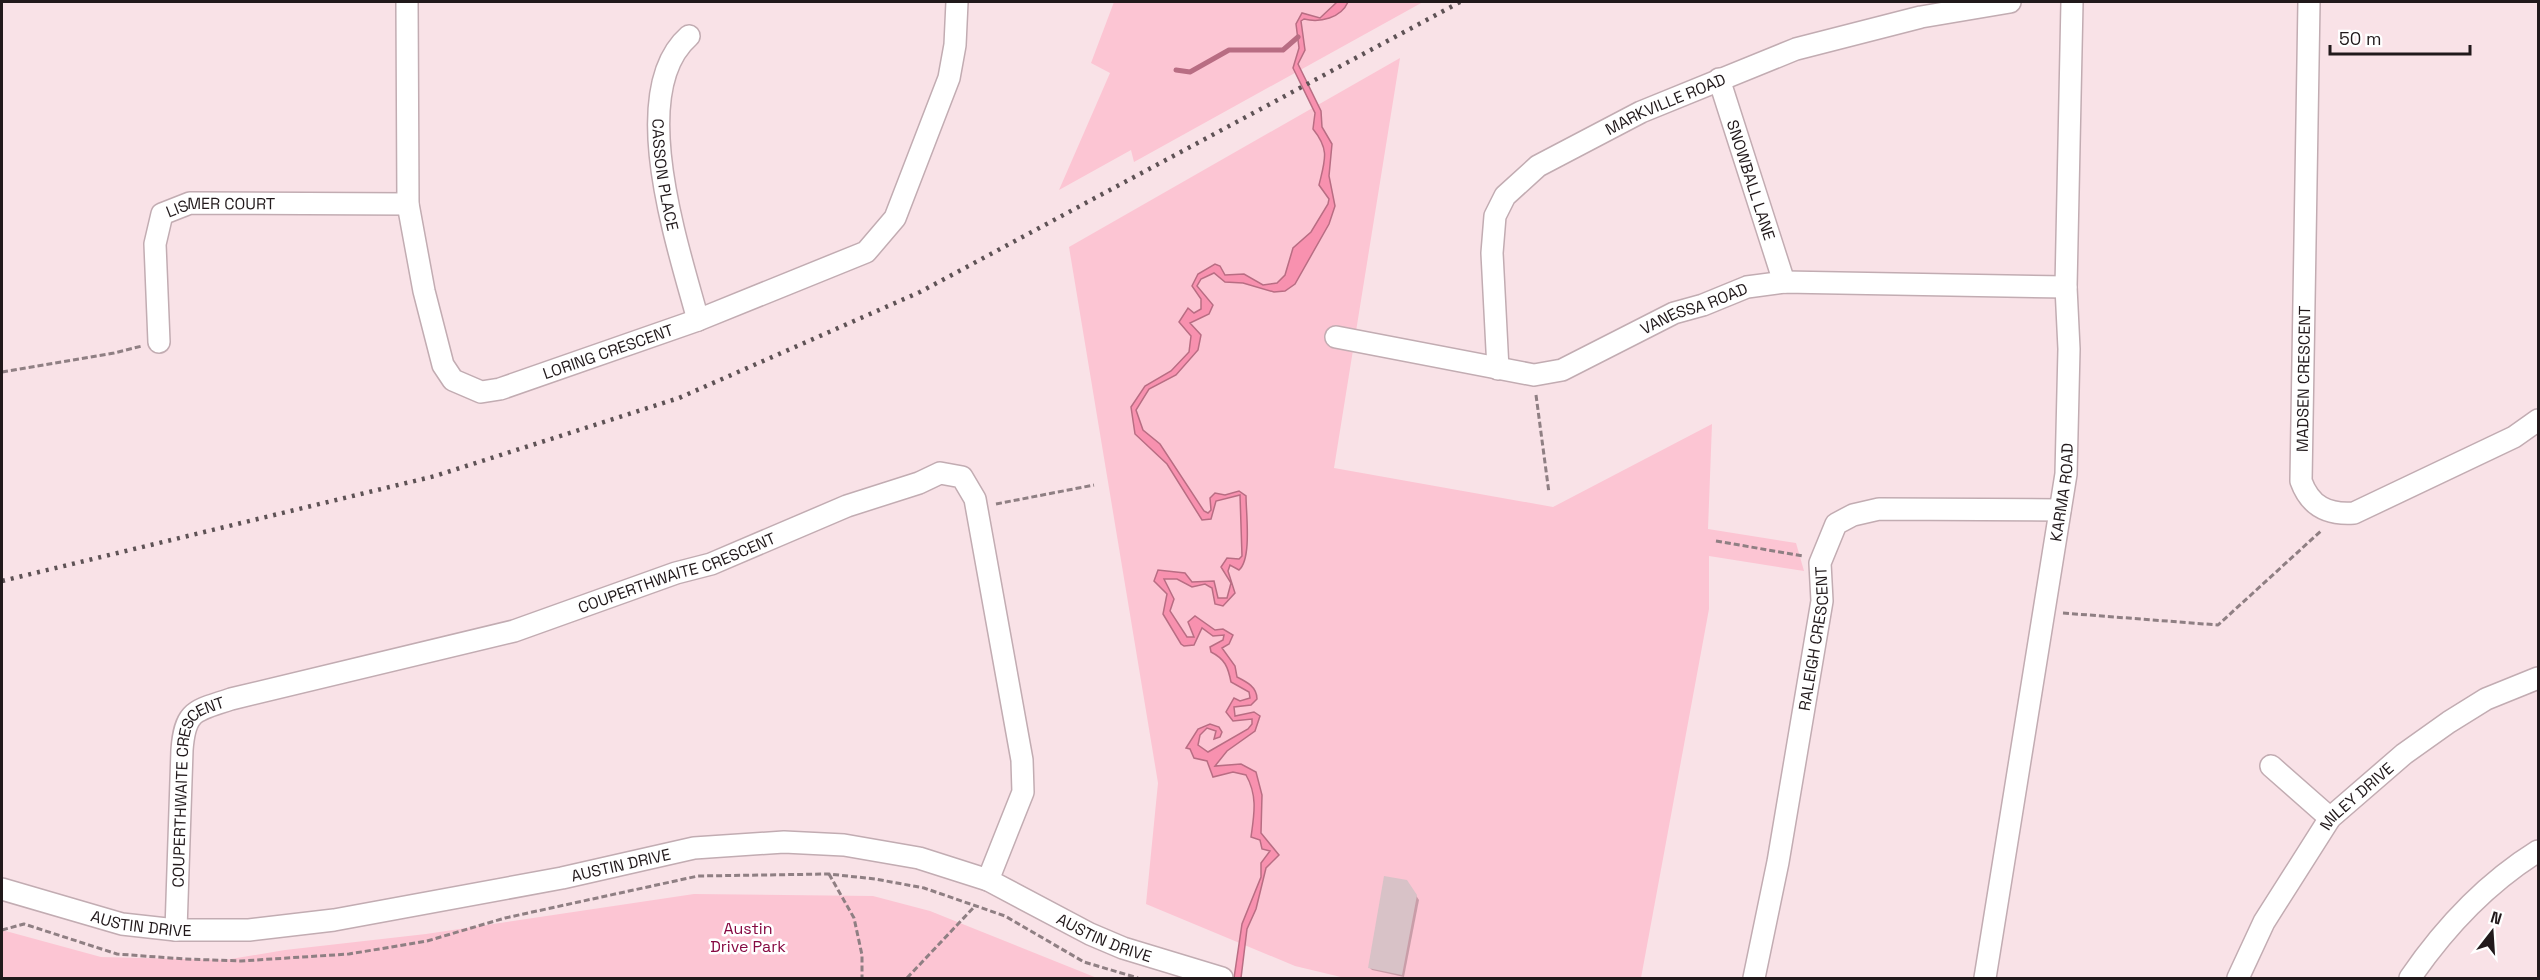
<svg xmlns="http://www.w3.org/2000/svg" width="2540" height="980" font-family="'Space Grotesk',sans-serif">
<style>
.green{fill:#fcc5d3}
.water{fill:#f891af;stroke:#b86d83;stroke-width:1.5}
.shadow{fill:#0003}
.lines{fill:none;stroke-linecap:round;stroke-linejoin:round}
.stream{stroke:#b86d83;stroke-width:5}
.building{fill:#d8c2c7}
.minor-casing{stroke:#c2acb2;stroke-width:24}
.path{stroke:#8f7f83;stroke-width:3;stroke-dasharray:6 3;stroke-linecap:butt}
.minor{stroke:#fff;stroke-width:21}
.rail{stroke:#5e5255;stroke-width:4.5;stroke-dasharray:3 6;stroke-linecap:butt}
.labels{text-anchor:middle;stroke-width:5;stroke-linejoin:round;paint-order:stroke}
.street-label{font-size:16px;fill:#21191b;stroke:#fff}
.park-label{font-size:16px;fill:#860942;stroke:#fff}
</style>
<rect width="100%" height="100%" fill="#f9e2e7"/>
<g class="green">
<polygon points="1114,2 1423,2 1134,162 1131,150 1059,190 1110,73 1091,63"/>
<polygon points="1400,58 1334,468 1553,507 1712,424 1708,529 1796,543 1804,571 1709,556 1709,609 1641,978 1345,978 1295,966 1146,904 1158,783 1069,247"/>
<polygon points="694,894 873,896 930,911 1097,978 2,978 2,930 101,957 225,960 285,950 426,934"/>
</g>
<path class="water" d="M1337 2H1348C1341 18 1320 23 1304 19L1301 21 1305 50 1298 64 1321 111 1322 127 1332 144 1329 176 1335 206 1329 224 1295 284 1285 291 1274 292 1243 283 1225 282 1214 273 1201 279 1197 286 1213 305 1209 314 1190 323 1201 335 1198 350 1176 375 1149 389 1136 410 1143 430 1160 444 1204 511 1208 513 1211 510 1210 498 1215 493 1225 495 1239 491 1246 496C1246 513 1252 559 1239 570L1230 565 1228 571 1235 593 1223 606 1215 604 1212 588 1205 584 1192 587 1177 579H1164L1174 599 1170 611 1187 637H1194L1188 622 1195 616 1215 630 1223 629 1233 635 1229 644 1222 648 1235 666 1237 677C1247 682 1257 687 1257 699L1251 705 1234 707 1235 716 1254 712 1260 716 1255 731 1227 751 1215 766 1241 764 1256 772 1262 795 1261 833 1279 855 1266 868 1256 909 1247 929 1241 978H1234L1242 924 1261 877V863L1270 851 1262 849 1260 840 1251 837C1254 815 1258 796 1246 775L1233 772 1213 777 1207 761 1194 758 1190 749 1186 748 1198 729 1210 724 1219 727 1222 732 1220 737 1214 739 1216 731 1207 728 1200 735 1198 745 1208 752 1248 729 1252 724V719L1233 721 1226 712 1234 698 1240 701 1250 698 1249 692 1231 682C1228 667 1225 659 1211 652L1210 647 1223 640 1224 635 1213 636 1202 628 1194 645 1184 646 1181 644 1163 614 1167 594 1154 581 1158 570 1185 573 1192 582 1214 581 1218 598H1227L1231 583 1221 567 1227 558 1239 559 1242 556 1240 495 1216 501 1211 519 1202 520 1167 464 1135 434 1131 407 1145 386 1171 371 1189 352 1191 336 1179 322 1188 308 1194 313 1201 309V299L1192 286 1198 274 1215 264 1220 266 1225 275 1244 274 1263 285 1277 283 1285 275 1293 248 1311 232 1328 204 1329 199 1319 185C1325 160 1330 150 1313 129L1315 113 1293 68 1299 48 1296 24 1302 13 1320 18Z"/>
<polygon class="shadow" points="1409,885 1419,900 1404,977 1372,970 1369,967"/>
<g class="lines">
<polyline class="stream" points="1176,70 1190,72 1229,50 1283,50 1298,37"/>
</g>
<polygon class="building" points="1384,876 1407,880 1417,895 1402,975 1368,968"/>
<g class="lines">
<defs>
<g id="minor">
<path id="s1" d="M407 2 408 204 424 291 443 365 453 380 481 392 500 389 698 320 866 252 895 218 949 78 955 45 957 2"/>
<path d="M2309 2 2301 481C2310 506 2327 515 2354 513L2514 437 2538 420"/>
<path id="s2" d="M689 36C625 92 679 249 698 320"/>
<path id="s3" d="M1719 79 1784 282"/>
<path id="s4" d="M1336 337 1534 375 1562 370 1674 313 1703 305 1747 287 1784 282 2066 287"/>
<path id="s5" d="M159 342 155 244 162 214 190 203 408 204"/>
<path id="s6" d="M1498 369 1492 253 1495 216 1505 196 1538 166 1641 112 1796 49 1921 17 2010 2"/>
<polyline points="2271,766 2330,818"/>
<path id="s7" d="M2 889 122 924 176 930H249L334 920 562 878 694 848 784 842 844 845 919 858 988 880 1090 934 1123 948 1222 978"/>
<path id="s8" d="M176 930 182 750C185 709 196 711 231 699L514 631 676 573 711 564 847 506 919 483 940 473 962 477 975 499 1022 760 1023 792 988 880"/>
<path id="s9" d="M1754 978 1778 862 1822 601 1820 563 1836 524 1853 515 1879 509 2060 510"/>
<path id="s10" d="M1985 978 2066 474 2069 349 2066 287 2072 2"/>
<path id="s11" d="M2238 978 2264 922 2330 818 2404 754 2449 722 2486 699 2538 678"/>
<path d="M2410 978C2445 927 2485 884 2538 851"/>
</g>
</defs>
<use href="#minor" class="minor-casing"/>
<g class="path">
<polyline points="2,372 114,353 142,346"/>
<polyline points="1536,395 1549,493"/>
<polyline points="996,504 1094,485"/>
<polyline points="1716,541 1803,556"/>
<polyline points="2063,613 2218,625 2322,530"/>
<polyline points="829,874 854,918 862,955 862,978"/>
<polyline points="2,930 24,924 117,954 185,959 241,961 349,954 427,941 505,918 698,876 829,874 875,879 924,888 1005,916 1084,962 1138,978"/>
<polyline points="907,978 975,906"/>
</g>
<use href="#minor" class="minor"/>
<polyline class="rail" points="2,581 435,476 679,398 920,292 1460,2"/>
</g>
<g class="labels">
<g class="street-label">
<text dy="6" stroke="none"><textPath href="#s6" startOffset="362">MARKVILLE ROAD</textPath></text>
<text dy="6" stroke="none"><textPath href="#s2" startOffset="147">CASSON PLACE</textPath></text>
<text dy="6" stroke="none"><textPath href="#s3" startOffset="106">SNOWBALL LANE</textPath></text>
<text dy="6" stroke="none"><textPath href="#s5" startOffset="189">LISMER COURT</textPath></text>
<text dy="6" stroke="none"><textPath href="#s4" startOffset="376">VANESSA ROAD</textPath></text>
<text dy="6" stroke="none"><textPath href="#s1" startOffset="549">LORING CRESCENT</textPath></text>
<text transform="translate(2303 379) rotate(-89)" y="6">MADSEN CRESCENT</text>
<text dy="6" stroke="none"><textPath href="#s10" startOffset="492">KARMA ROAD</textPath></text>
<text dy="6" stroke="none"><textPath href="#s8" startOffset="723">COUPERTHWAITE CRESCENT</textPath></text>
<text dy="6" stroke="none"><textPath href="#s9" startOffset="345">RALEIGH CRESCENT</textPath></text>
<text dy="6" stroke="none"><textPath href="#s8" startOffset="147">COUPERTHWAITE CRESCENT</textPath></text>
<text dy="6" stroke="none"><textPath href="#s11" startOffset="219">MILEY DRIVE</textPath></text>
<text dy="6" stroke="none"><textPath href="#s7" startOffset="630">AUSTIN DRIVE</textPath></text>
<text dy="6" stroke="none"><textPath href="#s7" startOffset="144">AUSTIN DRIVE</textPath></text>
<text dy="6" stroke="none"><textPath href="#s7" startOffset="1134">AUSTIN DRIVE</textPath></text>
</g>
<g class="park-label">
<text x="748" y="934">Austin<tspan x="748" dy="18">Drive Park</tspan></text>
</g>
</g>
<rect width="2540" height="980" fill="none" stroke="#21191b" stroke-width="6"/>
<g transform="translate(2492 932) rotate(17)" stroke="#ffffff" stroke-width="4.5" paint-order="stroke">
<path d="M0-4.5L10 22L0 15L-10 22Z" fill="#21191b"/>
<text y="-9" font-size="16" font-weight="bold" text-anchor="middle" fill="#21191b">N</text>
</g>
<path d="M2330 45v9h140v-9" fill="none" stroke="#21191b" stroke-width="3"/>
<text x="2339" y="45" font-size="18" fill="#21191b" stroke="#ffffff" stroke-width="4.5" paint-order="stroke">50 m</text>
</svg>
